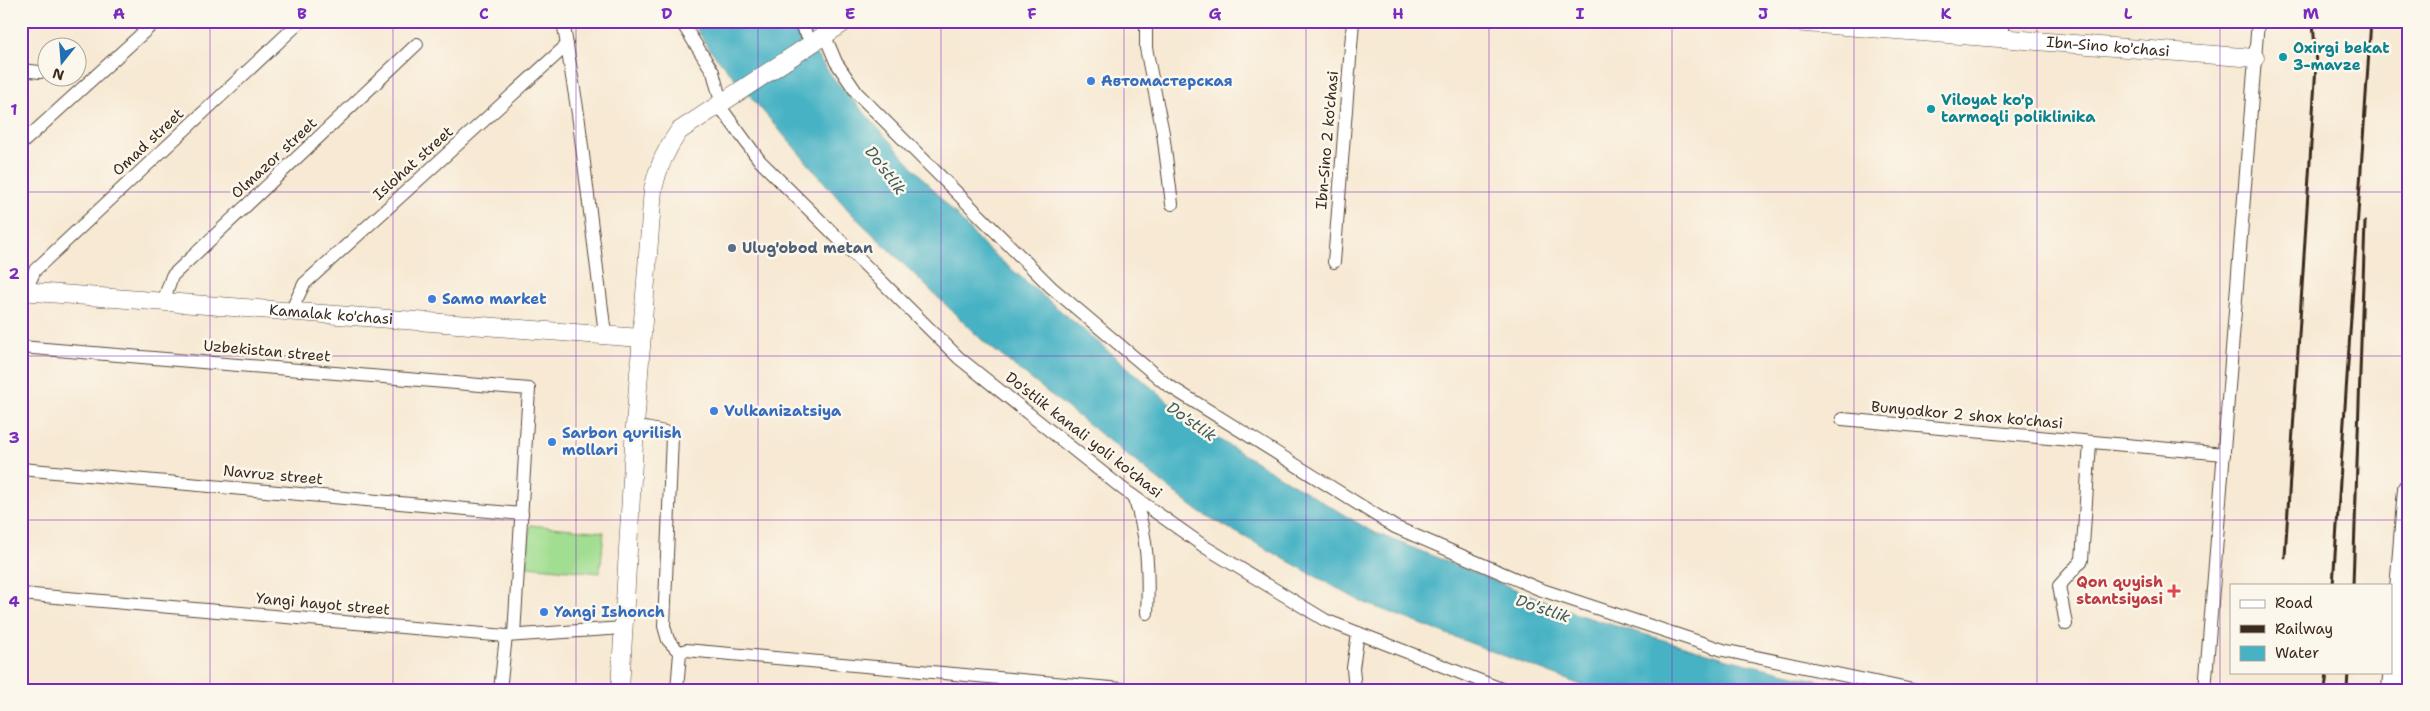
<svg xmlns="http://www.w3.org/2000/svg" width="2430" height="711" font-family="'Shantell Sans',sans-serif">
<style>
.green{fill:#a2de91;stroke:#6e8458}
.water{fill:#47b2c4;stroke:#416e71}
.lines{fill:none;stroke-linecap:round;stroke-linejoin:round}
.street-casing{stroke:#574739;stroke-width:14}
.secondary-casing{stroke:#574739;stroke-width:19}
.highway-casing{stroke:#574739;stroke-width:24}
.street{stroke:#fff;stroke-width:12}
.secondary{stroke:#fff;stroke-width:18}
.highway{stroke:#fff;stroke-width:22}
.rail{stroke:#3b2a1e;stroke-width:3}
.grid{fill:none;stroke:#7b2cbf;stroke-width:1;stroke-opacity:0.55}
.culture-dot{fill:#0f9aa8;stroke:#fbf7ec;stroke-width:2}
.shop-dot{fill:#3f7fe0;stroke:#fbf7ec;stroke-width:2}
.service-dot{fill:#5c6f8a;stroke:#fbf7ec;stroke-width:2}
.health-dot{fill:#e0444e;stroke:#fbf7ec;stroke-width:2}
.labels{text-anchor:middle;stroke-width:5;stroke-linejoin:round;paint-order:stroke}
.street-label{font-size:15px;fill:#3b2a1e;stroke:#fbf7ec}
.culture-label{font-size:15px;font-weight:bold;fill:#0d838f;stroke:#fbf7ec;text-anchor:start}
.shop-label{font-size:15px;font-weight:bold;fill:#366cbe;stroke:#fbf7ec;text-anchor:start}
.service-label{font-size:15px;font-weight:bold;fill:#4e5e75;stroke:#fbf7ec;text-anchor:start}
.health-label{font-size:15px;font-weight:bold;fill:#be3a42;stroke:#fbf7ec;text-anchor:end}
.water-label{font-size:16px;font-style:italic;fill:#3f5a58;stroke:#fbf7ec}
.neatline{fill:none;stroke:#7b2cbf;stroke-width:2}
.grid-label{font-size:16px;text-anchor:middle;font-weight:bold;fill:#7b2cbf}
</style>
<rect width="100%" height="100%" fill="#fbf7ec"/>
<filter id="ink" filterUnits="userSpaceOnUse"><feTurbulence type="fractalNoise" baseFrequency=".02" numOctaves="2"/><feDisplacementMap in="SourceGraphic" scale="10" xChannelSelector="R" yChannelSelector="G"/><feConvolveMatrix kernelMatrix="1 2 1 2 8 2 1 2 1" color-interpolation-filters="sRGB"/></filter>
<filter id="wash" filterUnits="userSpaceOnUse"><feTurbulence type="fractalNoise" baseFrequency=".0096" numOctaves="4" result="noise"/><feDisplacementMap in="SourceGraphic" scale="20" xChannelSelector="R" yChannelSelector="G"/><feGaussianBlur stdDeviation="1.12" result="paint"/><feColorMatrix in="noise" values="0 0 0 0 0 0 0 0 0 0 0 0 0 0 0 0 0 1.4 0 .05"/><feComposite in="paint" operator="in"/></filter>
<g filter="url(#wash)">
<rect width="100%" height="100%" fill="#f7e9d3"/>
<polygon class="green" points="530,525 604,532 600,573 527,566"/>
<polygon class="water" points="692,21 792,21 834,79 984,246 1198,427 1371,531 1579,615 1731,660 1857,690 1594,690 1360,601 1198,511 984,342 849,211 707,46"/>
</g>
<g filter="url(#ink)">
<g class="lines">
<defs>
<g id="street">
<polyline points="563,21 578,114 605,334"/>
<polyline points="681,21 713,72 721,102"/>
<polyline points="798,21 808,36"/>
<polyline points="1146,21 1146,48 1163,133 1172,204"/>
<polyline points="825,36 836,62 857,93 1051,287 1166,384 1395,527 1539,589 1723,650 1913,690"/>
<polyline points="2003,38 2003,21"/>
<polyline points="21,70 40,72"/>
<polyline points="718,104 760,161 959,358 1123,489 1205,547 1325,620 1504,690"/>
<polyline points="21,144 156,21"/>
<polyline points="1334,262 1353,21"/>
<polyline points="25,292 35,270 301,21"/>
<polyline points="163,302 172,276 417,44"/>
<polyline points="291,311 304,284 567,45"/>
<polyline points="21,347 529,389 514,635"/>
<polyline points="1842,419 2224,454"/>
<polyline points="635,426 665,432 672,437 664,626 668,640 680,653 677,690"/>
<polyline points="21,469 522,514"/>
<path d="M1133 496C1148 533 1149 574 1147 613"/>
<polyline points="21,594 506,636 623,628"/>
<polyline points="2066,624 2059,586 2082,560 2090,443"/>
<polyline points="680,653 686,650 1133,690"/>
<polyline points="500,690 506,636"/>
<polyline points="1355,690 1353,668 1358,633"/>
<polyline points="2205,690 2258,21"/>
</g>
<g id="secondary">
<path id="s1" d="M1780 21 2255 58"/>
<path id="s2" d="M21 291 641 338"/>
<path d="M620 690 635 426 653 189C658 166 666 149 679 131L846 21"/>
</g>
<polyline id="highway" points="2393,690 2409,489"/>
</defs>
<use href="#street" class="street-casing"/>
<use href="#secondary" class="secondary-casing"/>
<use href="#highway" class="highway-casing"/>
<use href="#street" class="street"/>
<use href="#secondary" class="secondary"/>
<use href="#highway" class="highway"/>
<g class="rail">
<polyline points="2285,557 2316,65 2313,21"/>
<polyline points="2333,585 2371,21"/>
<polyline points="2353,585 2365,222"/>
<polyline points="2325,690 2327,672"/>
<polyline points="2347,690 2348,672"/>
</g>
</g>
</g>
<path class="grid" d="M210 21V690M393 21V690M576 21V690M758 21V690M941 21V690M1124 21V690M1306 21V690M1489 21V690M1672 21V690M1854 21V690M2037 21V690M2220 21V690M21 192H2409M21 356H2409M21 520H2409"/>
<g class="culture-dot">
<circle cx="2283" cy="57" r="5"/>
<circle cx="1931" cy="109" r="5"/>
</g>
<g class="shop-dot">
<circle cx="1091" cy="81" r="5"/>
<circle cx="432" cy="299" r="5"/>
<circle cx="714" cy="411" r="5"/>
<circle cx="552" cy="442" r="5"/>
<circle cx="544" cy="612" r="5"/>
</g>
<circle class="service-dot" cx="732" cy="248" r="5"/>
<path class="health-dot" d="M2171.5 583.5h5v5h5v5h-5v5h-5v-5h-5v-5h5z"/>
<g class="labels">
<g class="street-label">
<text dy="5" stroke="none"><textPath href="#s1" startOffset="329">Ibn-Sino ko'chasi</textPath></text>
<text transform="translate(1327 140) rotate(-85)" y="5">Ibn-Sino 2 ko'chasi</text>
<text transform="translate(148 142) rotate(-43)" y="5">Omad street</text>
<text transform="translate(274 158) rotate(-43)" y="5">Olmazor street</text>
<text transform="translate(413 163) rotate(-42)" y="5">Islohat street</text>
<text dy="5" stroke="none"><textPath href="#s2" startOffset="311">Kamalak ko'chasi</textPath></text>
<text transform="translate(267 351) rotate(5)" y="5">Uzbekistan street</text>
<text transform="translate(1967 415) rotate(5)" y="5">Bunyodkor 2 shox ko'chasi</text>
<text transform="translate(1084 435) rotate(38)" y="5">Do'stlik kanali yoli ko'chasi</text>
<text transform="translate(273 475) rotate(5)" y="5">Navruz street</text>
<text transform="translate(323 604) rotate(5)" y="5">Yangi hayot street</text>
</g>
<g class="culture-label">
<text x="2293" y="53">Oxirgi bekat<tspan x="2293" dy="17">3-mavze</tspan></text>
<text x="1941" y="105">Viloyat ko'p<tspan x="1941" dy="17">tarmoqli poliklinika</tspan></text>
</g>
<g class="shop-label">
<text x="1101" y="86">Автомастерская</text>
<text x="442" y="304">Samo market</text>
<text x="724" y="416">Vulkanizatsiya</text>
<text x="562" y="438">Sarbon qurilish<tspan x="562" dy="17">mollari</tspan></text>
<text x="554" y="617">Yangi Ishonch</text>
</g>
<g class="service-label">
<text x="742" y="253">Ulug'obod metan</text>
</g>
<g class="health-label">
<text x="2163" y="587">Qon quyish<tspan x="2163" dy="17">stantsiyasi</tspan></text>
</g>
<g class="water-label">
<text transform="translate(886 170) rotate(53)" y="6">Do'stlik</text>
<text transform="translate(1192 421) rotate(35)" y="6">Do'stlik</text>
<text transform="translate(1543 608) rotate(19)" y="6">Do'stlik</text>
</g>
</g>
<rect width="2430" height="711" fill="none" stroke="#fbf7ec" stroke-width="55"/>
<rect x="2230" y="584" width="162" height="90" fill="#fbf7ec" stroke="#aea59a"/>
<rect x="2240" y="600" width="25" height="8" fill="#ffffff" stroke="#aea59a"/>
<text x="2275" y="608" font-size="15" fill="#3b2a1e">Road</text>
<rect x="2240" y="625" width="25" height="8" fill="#3b2a1e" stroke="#aea59a"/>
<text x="2275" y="634" font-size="15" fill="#3b2a1e">Railway</text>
<rect x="2240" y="646" width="25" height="15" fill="#47b2c4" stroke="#aea59a"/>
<text x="2275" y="658" font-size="15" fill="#3b2a1e">Water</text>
<g transform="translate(62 62) rotate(197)"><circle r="24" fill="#fbf7ec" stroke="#aea59a"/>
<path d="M0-4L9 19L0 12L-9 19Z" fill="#1f6fb2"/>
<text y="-8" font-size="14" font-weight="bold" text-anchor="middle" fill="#3b2a1e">N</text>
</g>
<rect x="28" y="28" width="2374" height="656" class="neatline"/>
<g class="grid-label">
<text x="119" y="19">A</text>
<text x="302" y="19">B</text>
<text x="484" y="19">C</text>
<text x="667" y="19">D</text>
<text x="850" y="19">E</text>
<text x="1032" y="19">F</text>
<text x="1215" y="19">G</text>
<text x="1398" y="19">H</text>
<text x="1580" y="19">I</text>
<text x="1763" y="19">J</text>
<text x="1946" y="19">K</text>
<text x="2128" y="19">L</text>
<text x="2311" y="19">M</text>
<text x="14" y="115">1</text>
<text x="14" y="279">2</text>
<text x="14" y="443">3</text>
<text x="14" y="607">4</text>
</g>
</svg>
